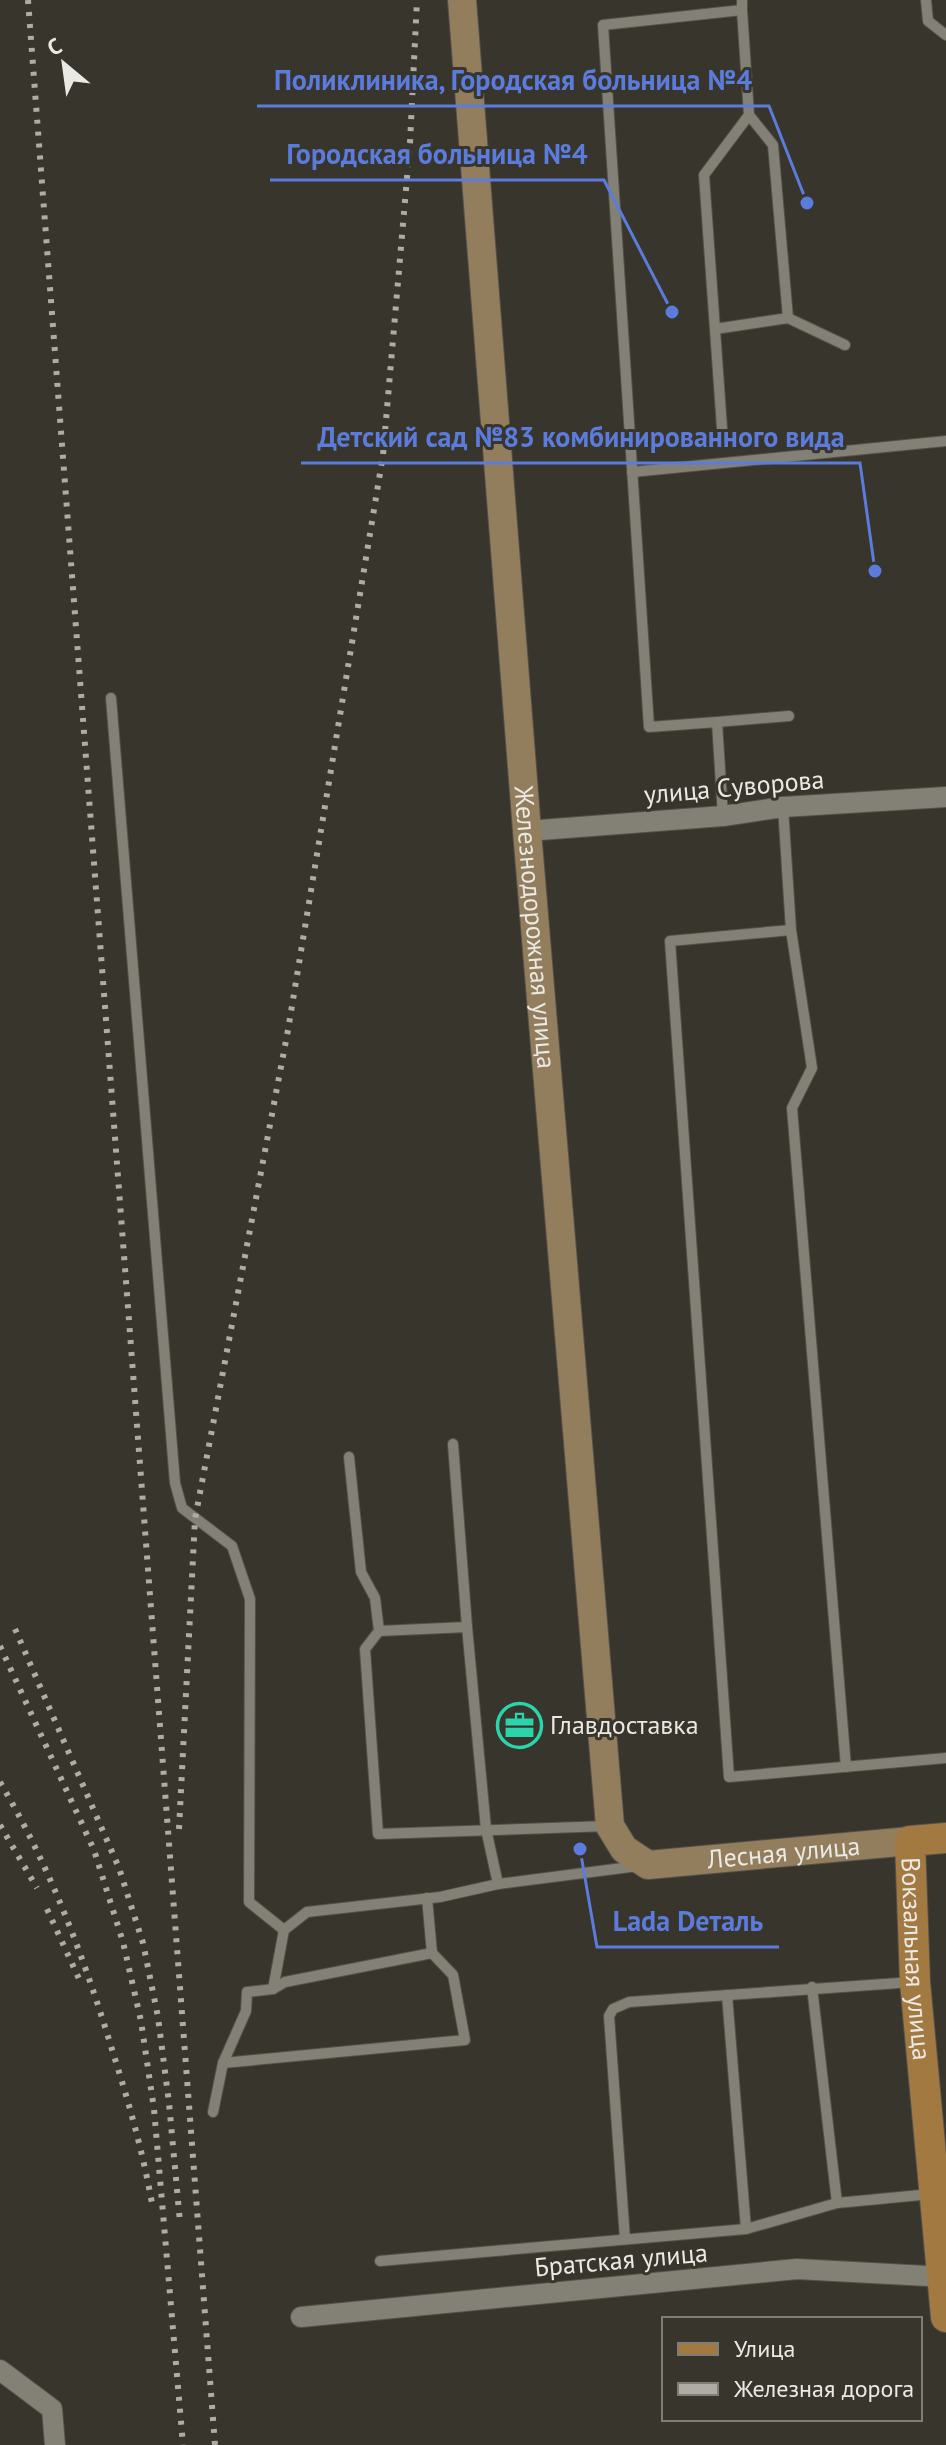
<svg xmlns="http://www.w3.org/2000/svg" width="946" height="2445" font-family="'PT Sans',sans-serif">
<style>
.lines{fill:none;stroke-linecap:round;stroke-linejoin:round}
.lane-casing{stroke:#54514b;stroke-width:12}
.street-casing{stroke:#54514b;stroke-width:22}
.secondary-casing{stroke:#54514b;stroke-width:30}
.primary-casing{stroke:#54514b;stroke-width:32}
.lane{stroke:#838076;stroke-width:10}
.street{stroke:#838076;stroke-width:20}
.secondary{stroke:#927d5c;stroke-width:28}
.primary{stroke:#a27941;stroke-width:30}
.rail{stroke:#afaca6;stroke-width:6;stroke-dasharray:4 8;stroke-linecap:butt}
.labels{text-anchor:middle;stroke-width:6;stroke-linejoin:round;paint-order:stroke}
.street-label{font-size:26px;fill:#ebe9e4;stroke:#38352d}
.poi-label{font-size:26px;fill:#ebe9e4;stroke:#38352d;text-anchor:start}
.leader{fill:none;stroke:#5b7cdc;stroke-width:3}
.callout-dot{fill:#5b7cdc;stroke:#38352d;stroke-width:3}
.callout-label{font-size:28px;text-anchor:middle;font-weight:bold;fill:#5b7cdc;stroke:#38352d;stroke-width:6;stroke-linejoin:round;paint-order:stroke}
</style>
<rect width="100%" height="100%" fill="#38352d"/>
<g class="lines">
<defs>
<g id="lane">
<polyline points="926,0 928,21 946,35"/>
<polyline points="749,115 773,145 788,318 845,345"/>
<polyline points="715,329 788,318"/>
<polyline points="723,442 704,175 749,115 742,10"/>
<polyline points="632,472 946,441"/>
<polyline points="111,698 175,1483 182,1508 232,1546 250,1599 249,1902 284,1930 307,1912 440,1897 498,1884 638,1866"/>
<polyline points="717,722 649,727 603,25 742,10 742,0"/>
<polyline points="783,807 791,930 670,941 729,1777 946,1758"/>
<polyline points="723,816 717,722 789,716"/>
<polyline points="791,930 812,1068 792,1108 846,1767"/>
<polyline points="349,1457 361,1572 375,1598 379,1631 365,1649 378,1834 608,1826"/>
<polyline points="467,1627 486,1829 498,1884"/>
<polyline points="379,1631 467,1627 453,1444"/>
<polyline points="812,1987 837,2203"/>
<polyline points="273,1989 284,1930"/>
<polyline points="727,1995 746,2229"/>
<polyline points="223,2063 246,2011 247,1992 273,1989 285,1982 432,1953"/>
<polyline points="213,2112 223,2063 465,2040 453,1975 432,1953 427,1898"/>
<polyline points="625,2239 609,2016 613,2009 629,2002 913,1982"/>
<polyline points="380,2261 746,2229 837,2203 931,2194"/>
</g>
<g id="street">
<polyline points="527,831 723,816 783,807 946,797"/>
<polyline points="301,2317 797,2269 946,2277"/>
<polyline points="0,2370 52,2409 55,2445"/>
</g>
<g id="secondary">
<path id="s1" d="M462 0 527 831 610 1826 624 1849 648 1865 910 1841"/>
</g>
<g id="primary">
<path id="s2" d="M946 1838 910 1841 915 1982 946 2317"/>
</g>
</defs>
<use href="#lane" class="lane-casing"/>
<use href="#street" class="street-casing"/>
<use href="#secondary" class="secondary-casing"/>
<use href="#primary" class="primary-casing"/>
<use href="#lane" class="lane"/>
<use href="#street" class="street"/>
<use href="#secondary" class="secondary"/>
<use href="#primary" class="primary"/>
<g class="rail">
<polyline points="28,0 215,2445"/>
<polyline points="15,1629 119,1868 143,1943 158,2017 169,2103 180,2222"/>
<polyline points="0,1646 94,1850 123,1942 141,2021 154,2109 183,2445"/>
<path d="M0 1782C51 1868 85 1960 114 2056 130 2106 144 2157 153 2209"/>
<polyline points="0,1825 37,1888"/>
<polyline points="179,1829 195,1519 288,1030 383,455 410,143 417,0"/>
<polyline points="47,1909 80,1981"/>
</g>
</g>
<defs>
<symbol id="office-ring" viewBox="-11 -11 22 22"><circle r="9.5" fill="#38352d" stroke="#2ad5ac" stroke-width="1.5"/><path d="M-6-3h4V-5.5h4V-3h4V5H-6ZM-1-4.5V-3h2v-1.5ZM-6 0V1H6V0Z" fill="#2ad5ac"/></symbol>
</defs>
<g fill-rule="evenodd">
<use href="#office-ring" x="494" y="1700" width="51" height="51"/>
</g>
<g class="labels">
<g class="street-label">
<text transform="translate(734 787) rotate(-5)" y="9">улица Суворова</text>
<text dy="9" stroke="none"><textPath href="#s1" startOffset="930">Железнодорожная улица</textPath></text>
<text dy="9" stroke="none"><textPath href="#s1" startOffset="2024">Лесная улица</textPath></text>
<text dy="9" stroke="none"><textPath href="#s2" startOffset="154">Вокзальная улица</textPath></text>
<text transform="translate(621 2260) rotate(-5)" y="9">Братская улица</text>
</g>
<g class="poi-label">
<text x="550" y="1734">Главдоставка</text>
</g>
</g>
<path class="leader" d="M807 203L769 106H257M672 312L604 180H270M875 571L860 463H301M580 1849L597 1947H779"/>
<g class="callout-dot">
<circle cx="807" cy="203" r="8"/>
<circle cx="672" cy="312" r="8"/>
<circle cx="875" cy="571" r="8"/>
<circle cx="580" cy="1849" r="8"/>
</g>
<g class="callout-label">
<text x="513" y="90">Поликлиника, Городская больница №4</text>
<text x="437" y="164">Городская больница №4</text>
<text x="581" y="447">Детский сад №83 комбинированного вида</text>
<text x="688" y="1931">Lada Dеталь</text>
</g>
<rect x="662" y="2317" width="260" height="104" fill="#38352d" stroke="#807d76" stroke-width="2"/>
<rect x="678" y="2343" width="40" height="12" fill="#a27941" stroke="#807d76" stroke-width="2"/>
<text x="734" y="2357" font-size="24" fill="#ebe9e4">Улица</text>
<rect x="678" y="2383" width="40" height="12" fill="#afaca6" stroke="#807d76" stroke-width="2"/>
<text x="734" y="2397" font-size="24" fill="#ebe9e4">Железная дорога</text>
<g transform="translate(64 64) rotate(331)" stroke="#38352d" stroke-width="6" paint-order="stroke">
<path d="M0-6L14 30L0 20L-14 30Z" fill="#ebe9e4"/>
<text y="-12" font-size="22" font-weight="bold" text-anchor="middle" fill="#ebe9e4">С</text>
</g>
</svg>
